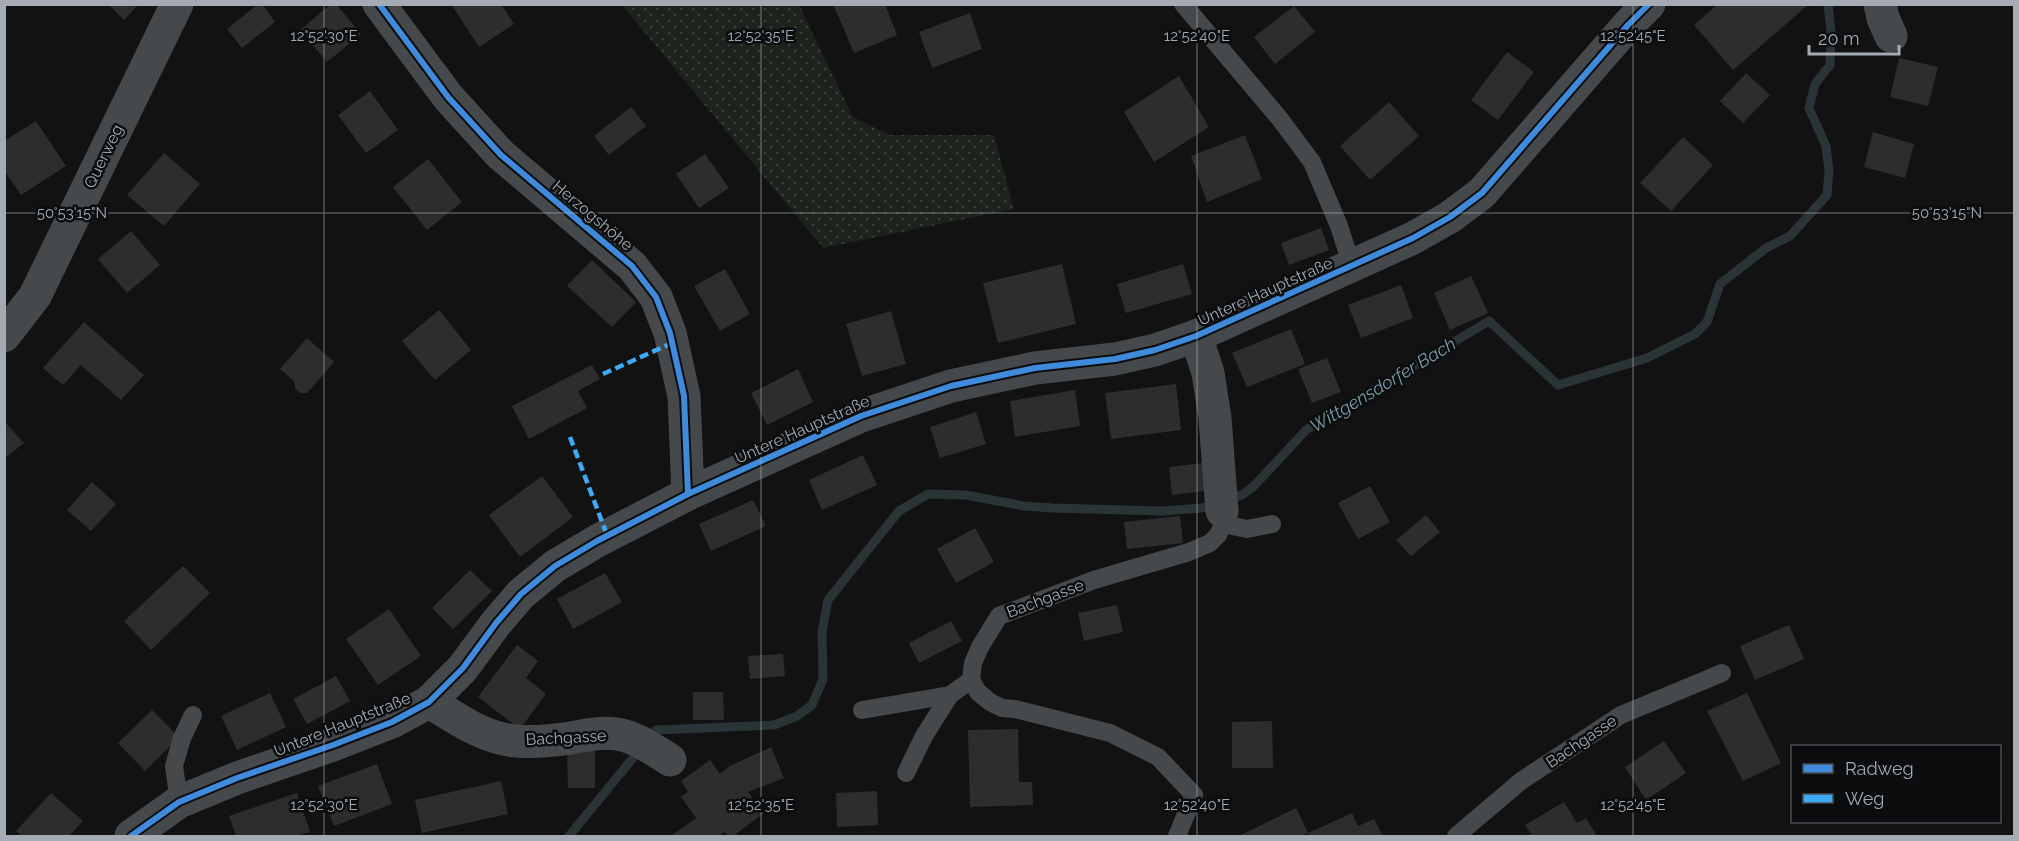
<svg xmlns="http://www.w3.org/2000/svg" width="2019" height="841" font-family="Raleway,sans-serif">
<style>
.grass{fill:url(#grass-dots)}
.lines{fill:none;stroke-linecap:round;stroke-linejoin:round}
.stream{stroke:#2a3336;stroke-width:9}
.building{fill:#2d2d2e}
.service{stroke:#46494b;stroke-width:18}
.minor{stroke:#46494b;stroke-width:33}
.tertiary{stroke:#46494b;stroke-width:33}
.quiet{stroke:#3fa9f5;stroke-width:4.5;stroke-dasharray:9 4.5;stroke-linecap:butt}
.cycleway-casing{stroke:#0c0d0e;stroke-width:10}
.cycleway{stroke:#408adc;stroke-width:6}
.ticks{fill:none;stroke:#a4abb2;stroke-width:1.5;stroke-opacity:0.45}
.labels{text-anchor:middle;stroke-width:5;stroke-linejoin:round;paint-order:stroke}
.street-label{font-size:16px;fill:#a4abb2;stroke:#0c0d0e}
.water-label{font-size:18px;font-style:italic;fill:#7d9dab;stroke:#0c0d0e}
.ticks-label{font-size:15px;text-anchor:middle;fill:#a4abb2;stroke:#0c0d0e;stroke-width:5;stroke-linejoin:round;paint-order:stroke}
</style>
<defs>
<pattern id="grass-dots" width="8" height="8" patternUnits="userSpaceOnUse" patternTransform="scale(1.5)"><rect width="8" height="8" fill="#1c221c"/><path d="M2 2h.1M6 6h.1" fill="none" stroke="#3a3f3b" stroke-width="1.8" stroke-linecap="round"/></pattern>
</defs>
<rect width="100%" height="100%" fill="#121212"/>
<polygon class="grass" points="622,5 799,5 853,117 890,135 994,135 1014,209 823,248"/>
<g class="lines">
<polyline class="stream" points="569,836 656,730 774,725 797,716 812,705 823,679 822,632 828,600 899,511 928,494 966,495 1024,506 1053,508 1163,511 1202,508 1242,495 1254,486 1306,430 1489,321 1558,385 1647,358 1695,334 1707,322 1720,284 1766,248 1790,236 1827,195 1829,171 1826,146 1809,108 1815,84 1830,65 1831,33 1828,4"/>
</g>
<g class="building">
<polygon points="108,4 139,4 124,20"/>
<polygon points="258,4 262,4 275,22 242,48 227,29"/>
<polygon points="331,4 336,4 361,34 327,62 300,30"/>
<polygon points="451,4 501,4 514,24 479,47"/>
<polygon points="833,4 885,4 897,35 854,53"/>
<polygon points="1718,4 1809,4 1733,70 1694,25"/>
<polygon points="1294,6 1315,32 1275,64 1254,37"/>
<polygon points="970,13 982,49 932,68 919,32"/>
<polygon points="1507,52 1534,72 1498,120 1471,100"/>
<polygon points="1899,58 1938,67 1928,106 1890,97"/>
<polygon points="1746,73 1770,95 1743,123 1720,101"/>
<polygon points="1179,76 1209,127 1154,162 1124,112"/>
<polygon points="370,91 398,130 366,153 338,115"/>
<polygon points="1389,102 1419,136 1370,180 1340,146"/>
<polygon points="631,107 646,126 609,155 594,136"/>
<polygon points="36,121 66,166 21,195 4,170 4,141"/>
<polygon points="1873,132 1914,144 1905,178 1864,167"/>
<polygon points="1245,135 1262,179 1207,202 1191,156"/>
<polygon points="1683,137 1713,165 1671,211 1640,183"/>
<polygon points="164,153 200,184 164,226 127,195"/>
<polygon points="705,154 729,188 699,208 676,174"/>
<polygon points="428,159 462,202 427,230 393,187"/>
<polygon points="1321,228 1329,250 1289,265 1281,243"/>
<polygon points="131,231 160,265 127,293 98,259"/>
<polygon points="592,260 636,302 612,327 567,286"/>
<polygon points="1062,264 1076,324 998,343 983,283"/>
<polygon points="1183,264 1192,294 1126,313 1117,284"/>
<polygon points="725,269 750,314 720,331 694,286"/>
<polygon points="1471,276 1488,313 1450,330 1434,293"/>
<polygon points="1401,285 1413,318 1361,338 1348,305"/>
<polygon points="439,310 471,350 435,380 402,341"/>
<polygon points="891,311 906,364 862,376 846,324"/>
<polygon points="84,322 144,375 121,400 81,365 63,385 43,368"/>
<polygon points="1291,329 1305,364 1247,387 1232,353"/>
<polygon points="307,338 334,362 307,393 300,393 295,388 295,382 280,369"/>
<polygon points="1327,358 1341,392 1312,403 1298,369"/>
<polygon points="592,365 600,379 578,391 587,408 529,439 512,406"/>
<polygon points="798,369 813,402 767,425 751,393"/>
<polygon points="1176,384 1181,430 1111,439 1105,393"/>
<polygon points="1075,390 1080,426 1015,437 1010,401"/>
<polygon points="976,412 986,444 940,458 930,427"/>
<polygon points="4,421 24,443 4,459"/>
<polygon points="863,455 877,485 822,510 809,480"/>
<polygon points="1203,463 1205,491 1172,495 1169,467"/>
<polygon points="542,476 573,517 520,557 489,515"/>
<polygon points="92,482 116,504 91,531 67,510"/>
<polygon points="1370,486 1390,522 1358,539 1338,503"/>
<polygon points="753,500 766,526 711,551 699,524"/>
<polygon points="1426,515 1440,532 1411,556 1396,540"/>
<polygon points="1180,516 1183,543 1127,549 1124,522"/>
<polygon points="975,528 994,562 956,583 937,549"/>
<polygon points="183,566 210,593 151,650 124,621"/>
<polygon points="470,570 492,591 453,629 432,608"/>
<polygon points="605,573 622,602 573,629 557,599"/>
<polygon points="1117,605 1123,632 1084,641 1078,613"/>
<polygon points="389,609 421,656 378,685 346,639"/>
<polygon points="951,621 962,641 919,663 909,643"/>
<polygon points="1789,625 1804,659 1755,680 1740,646"/>
<polygon points="517,645 538,661 526,678 546,694 520,729 478,697"/>
<polygon points="783,654 785,676 750,679 748,656"/>
<polygon points="336,676 350,701 307,724 293,699"/>
<polygon points="693,692 723,692 724,720 693,720"/>
<polygon points="270,693 286,727 237,750 221,716"/>
<polygon points="1747,693 1781,763 1743,781 1707,711"/>
<polygon points="152,710 179,737 145,771 118,743"/>
<polygon points="1272,721 1273,768 1232,768 1232,722"/>
<polygon points="1018,729 1019,782 1032,782 1033,805 970,807 968,730"/>
<polygon points="1664,741 1686,773 1646,800 1625,767"/>
<polygon points="771,747 784,778 748,792 764,813 733,836 728,836 725,832 718,836 671,836 696,818 681,797 688,792 681,781 710,760 720,774 730,766"/>
<polygon points="567,748 595,748 595,788 568,788"/>
<polygon points="377,764 392,804 334,826 318,786"/>
<polygon points="501,781 508,814 422,833 415,800"/>
<polygon points="877,791 878,825 837,827 836,793"/>
<polygon points="51,793 83,821 69,836 22,836 16,831"/>
<polygon points="297,793 310,832 296,836 236,836 229,816"/>
<polygon points="1564,802 1577,823 1586,818 1597,836 1532,836 1525,825"/>
<polygon points="1296,808 1308,833 1301,836 1239,836"/>
<polygon points="1352,813 1358,826 1374,819 1383,836 1310,836 1308,833"/>
</g>
<g class="lines">
<g class="service">
<polyline points="1183,4 1280,119 1312,162 1339,226 1352,266"/>
<polyline points="1223,524 1247,529 1272,524"/>
<polyline points="862,710 950,695"/>
<polyline points="906,773 924,736 950,695 971,680"/>
<polyline points="179,802 174,766 182,738 193,715"/>
<polyline points="1177,836 1194,795 1158,757 1110,733 1015,709 1002,708 990,702 978,692 971,680 973,663 980,647 999,616 1094,580 1189,552 1210,543 1218,535 1223,524 1222,511"/>
<polyline points="1456,836 1521,781 1621,715 1722,673"/>
</g>
<g class="minor">
<polyline points="379,4 448,97 501,155 632,266 656,297 670,333 684,396 688,494"/>
<polyline points="1880,4 1883,18 1891,36"/>
<polyline points="4,336 35,296 177,4"/>
<polyline points="1196,336 1208,373 1215,418 1222,511"/>
<path d="M429 702C453 716 476 733 503 739 524 744 551 741 571 738 587 735 601 732 617 734 636 737 654 750 670 760"/>
</g>
<polyline class="tertiary" points="131,836 179,802 237,778 333,745 392,722 429,702 463,668 496,623 521,594 555,566 597,541 688,494 861,416 951,386 1035,368 1115,359 1155,350 1196,336 1413,238 1450,217 1482,193 1628,25 1649,4"/>
<g class="quiet">
<polyline points="603,374 672,343"/>
<polyline points="570,437 607,535"/>
</g>
<defs>
<g id="cycleway">
<polyline points="379,4 448,97 501,155 632,266 656,297 670,333 684,396 688,494"/>
<polyline points="131,836 179,802 237,778 333,745 392,722 429,702 463,668 496,623 521,594 555,566 597,541 688,494 861,416 951,386 1035,368 1115,359 1155,350 1196,336 1413,238 1450,217 1482,193 1628,25 1649,4"/>
</g>
</defs>
<use href="#cycleway" class="cycleway-casing"/>
<use href="#cycleway" class="cycleway"/>
</g>
<path class="ticks" d="M324 4V836M761 4V836M1197 4V836M1633 4V836M4 213H2014"/>
<g class="labels">
<g class="street-label">
<text transform="translate(103 156) rotate(-64)" y="6">Querweg</text>
<text transform="translate(593 215) rotate(40)" y="6">Herzogshöhe</text>
<text transform="translate(1265 291) rotate(-24)" y="6">Untere Hauptstraße</text>
<text transform="translate(802 429) rotate(-24)" y="6">Untere Hauptstraße</text>
<text transform="translate(1045 598) rotate(-21)" y="6">Bachgasse</text>
<text transform="translate(342 724) rotate(-22)" y="6">Untere Hauptstraße</text>
<text transform="translate(566 737) rotate(-3)" y="6">Bachgasse</text>
<text transform="translate(1581 741) rotate(-34)" y="6">Bachgasse</text>
</g>
<g class="water-label">
<text transform="translate(1383 385) rotate(-31)" y="6">Wittgensdorfer Bach</text>
</g>
</g>
<g class="ticks-label">
<text x="324" y="41">12°52'30"E</text>
<text x="761" y="41">12°52'35"E</text>
<text x="1197" y="41">12°52'40"E</text>
<text x="1633" y="41">12°52'45"E</text>
<text x="72" y="218">50°53'15"N</text>
<text x="1947" y="218">50°53'15"N</text>
<text x="324" y="810">12°52'30"E</text>
<text x="761" y="810">12°52'35"E</text>
<text x="1197" y="810">12°52'40"E</text>
<text x="1633" y="810">12°52'45"E</text>
</g>
<rect width="2019" height="841" fill="none" stroke="#a4abb2" stroke-width="12"/>
<rect x="1791" y="745" width="210" height="78" fill="#0c0d0e" stroke="#494c50" stroke-width="1.5"/>
<rect x="1803" y="764" width="30" height="9" fill="#408adc" stroke="#494c50" stroke-width="1.5"/>
<text x="1845" y="775" font-size="18" fill="#a4abb2">Radweg</text>
<rect x="1803" y="794" width="30" height="9" fill="#3fa9f5" stroke="#494c50" stroke-width="1.5"/>
<text x="1845" y="805" font-size="18" fill="#a4abb2">Weg</text>
<path d="M1809 45v9h90v-9" fill="none" stroke="#a4abb2" stroke-width="3"/>
<text x="1818" y="45" font-size="18" fill="#a4abb2" stroke="#0c0d0e" stroke-width="4.5" paint-order="stroke">20 m</text>
</svg>
